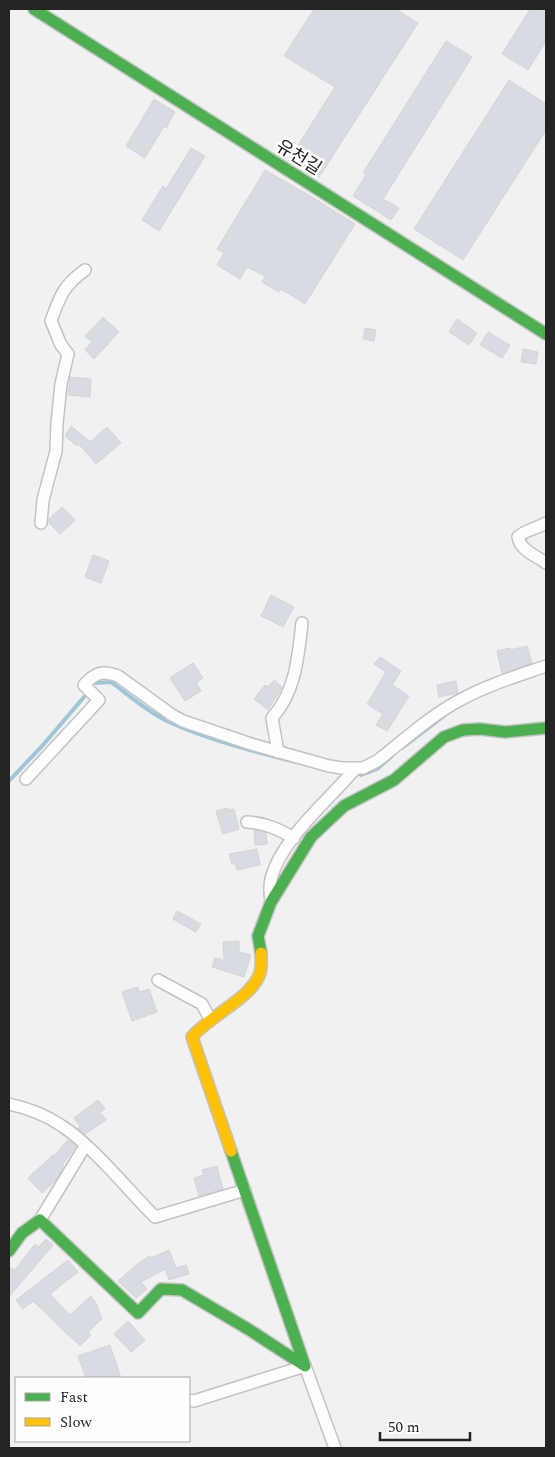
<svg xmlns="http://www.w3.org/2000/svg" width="555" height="1457" font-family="Spectral,'Noto Sans KR',serif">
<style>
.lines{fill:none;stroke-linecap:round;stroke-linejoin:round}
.stream{stroke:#9ec6d8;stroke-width:4}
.building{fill:#d9dbe2;stroke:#d4d4d4}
.street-casing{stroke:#c3c3c3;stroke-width:14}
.fast-casing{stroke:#c3c3c3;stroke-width:14}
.slow-casing{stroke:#c3c3c3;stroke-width:14}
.street{stroke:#fdfdfd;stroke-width:11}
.fast{stroke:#4caf50;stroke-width:11}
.slow{stroke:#ffc107;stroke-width:11}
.labels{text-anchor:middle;stroke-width:5;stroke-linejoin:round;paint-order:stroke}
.street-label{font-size:18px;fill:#242425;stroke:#fefeff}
</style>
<rect width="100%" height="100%" fill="#f1f1f1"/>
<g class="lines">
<g class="stream">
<path d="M95 683 111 682C130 696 149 713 171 723 209 740 256 752 296 762"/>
<polyline points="402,748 444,716"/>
<polyline points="361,775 377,769 392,756"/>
<polyline points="9,781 43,745 84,697"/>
</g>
</g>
<g class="building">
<polygon points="314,9 396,9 418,23 319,177 290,158 335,87 284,56"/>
<polygon points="530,9 546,9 546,41 528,70 502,54"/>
<polygon points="446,41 472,57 383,199 399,208 391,220 353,196 366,175 363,173"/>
<polygon points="509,80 546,104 546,130 463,260 414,229"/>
<polygon points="154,99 175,112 166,128 164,126 145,158 126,146"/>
<polygon points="191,148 205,156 159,231 142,220 163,186 166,189"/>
<polygon points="265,170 312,197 355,224 305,304 281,289 279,292 262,282 265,276 247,267 240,279 217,265 224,253 217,249"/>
<polygon points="103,317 119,332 94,359 85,350 92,342 85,336"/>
<polygon points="457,319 477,333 469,345 449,332"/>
<polygon points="365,328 376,330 374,341 363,339"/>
<polygon points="488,332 510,345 502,358 480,345"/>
<polygon points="523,349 538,352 536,364 521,362"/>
<polygon points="70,377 91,379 90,397 68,395"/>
<polygon points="71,426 90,442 107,427 121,443 96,464 79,444 77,446 65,436"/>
<polygon points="62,507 75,520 60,534 49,523 49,519"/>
<polygon points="93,555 109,561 101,583 85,577"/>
<polygon points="271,595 294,607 283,627 261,616"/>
<polygon points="527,646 532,663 502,673 497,651 510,648 510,650"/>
<polygon points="380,657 401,671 392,685 409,696 387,731 376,725 383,714 367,704 386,672 374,664"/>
<polygon points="193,663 203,678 196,683 201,691 185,701 170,678"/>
<polygon points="274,680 282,687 268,710 254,699 265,685 268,687"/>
<polygon points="456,681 458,693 439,697 437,685"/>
<polygon points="228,808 229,810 234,809 239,829 223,834 216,811"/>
<polygon points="254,830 266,833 267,844 255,845"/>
<polygon points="257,849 260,865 237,870 235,864 232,864 229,854"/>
<polygon points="177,911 201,924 196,932 173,919"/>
<polygon points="239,941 239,952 251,955 244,977 212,967 215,958 224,960 223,942"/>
<polygon points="138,987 139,992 149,989 157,1012 132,1021 122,992"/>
<polygon points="98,1100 105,1109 100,1112 106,1120 85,1134 78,1128 80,1126 74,1118"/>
<polygon points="68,1140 76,1146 62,1165 64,1166 55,1181 42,1193 28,1178 53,1155 54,1156"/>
<polygon points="217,1166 223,1189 199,1196 194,1178 204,1175 202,1170"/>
<polygon points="46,1239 53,1245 9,1297 9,1267 15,1270 35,1244 39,1247"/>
<polygon points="169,1250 176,1268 186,1265 189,1274 169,1280 165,1269 141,1282 147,1289 136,1298 118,1281 141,1261 150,1256 151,1258"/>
<polygon points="68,1260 78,1272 50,1294 70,1315 91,1296 96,1303 102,1319 88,1332 91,1335 80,1346 33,1301 23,1309 16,1300"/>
<polygon points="128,1321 145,1340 131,1352 114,1334"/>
<polygon points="110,1345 121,1378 86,1378 78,1356"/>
</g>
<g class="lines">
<defs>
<g id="street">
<path d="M41 523 43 500 56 451 57 423 61 384 68 354 61 345 51 321C60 296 63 286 85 270"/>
<path d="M546 523C538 528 523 531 518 537 521 551 535 555 546 563"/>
<path d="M278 752 272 718C296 691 298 657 302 623"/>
<path d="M26 779 99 700 84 685C95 673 101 670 118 676L172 715 183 721 251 744 329 766 342 768H363L377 761C404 740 430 716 460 700 487 685 517 676 546 666"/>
<path d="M247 822C265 823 278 829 294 838"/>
<path d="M271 902C270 894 269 887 271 879 281 839 328 801 355 769"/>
<polyline points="158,980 202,1004 210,1019"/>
<path d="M9 1104C27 1108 46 1115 62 1126 93 1146 127 1189 155 1217L245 1190"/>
<polyline points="40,1220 85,1146"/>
<polyline points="189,1400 194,1401 305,1366 335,1448"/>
</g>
<g id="fast">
<polyline points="34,9 546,334"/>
<polyline points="261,953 258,936 271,902 311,837 344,806 394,780 444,737 463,730 480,729 505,732 546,728"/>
<polyline points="9,1251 22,1233 40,1220 138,1313 161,1289 182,1290 248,1329 305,1366 231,1151"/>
</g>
<path id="slow" d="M231 1151 192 1037C209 1016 252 998 260 973 262 967 261 959 261 953"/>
</defs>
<use href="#street" class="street-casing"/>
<use href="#fast" class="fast-casing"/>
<use href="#slow" class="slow-casing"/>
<use href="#street" class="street"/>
<use href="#fast" class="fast"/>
<use href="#slow" class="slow"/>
</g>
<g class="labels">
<g class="street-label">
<text transform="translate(299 157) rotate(32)" y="6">유천길</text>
</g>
</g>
<rect width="555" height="1457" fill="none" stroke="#242425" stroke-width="20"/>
<rect x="15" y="1377" width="175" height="65" fill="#fefeff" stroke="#a7a7a8"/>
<rect x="25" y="1393" width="25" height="8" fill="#4caf50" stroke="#a7a7a8"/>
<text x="60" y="1402" font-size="15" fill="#242425">Fast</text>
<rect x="25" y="1418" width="25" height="8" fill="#ffc107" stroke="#a7a7a8"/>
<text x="60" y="1427" font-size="15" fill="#242425">Slow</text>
<path d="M380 1432v8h90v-8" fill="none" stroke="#242425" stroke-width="2.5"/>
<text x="388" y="1432" font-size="15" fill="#242425" stroke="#fefeff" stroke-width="4" paint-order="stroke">50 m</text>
</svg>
